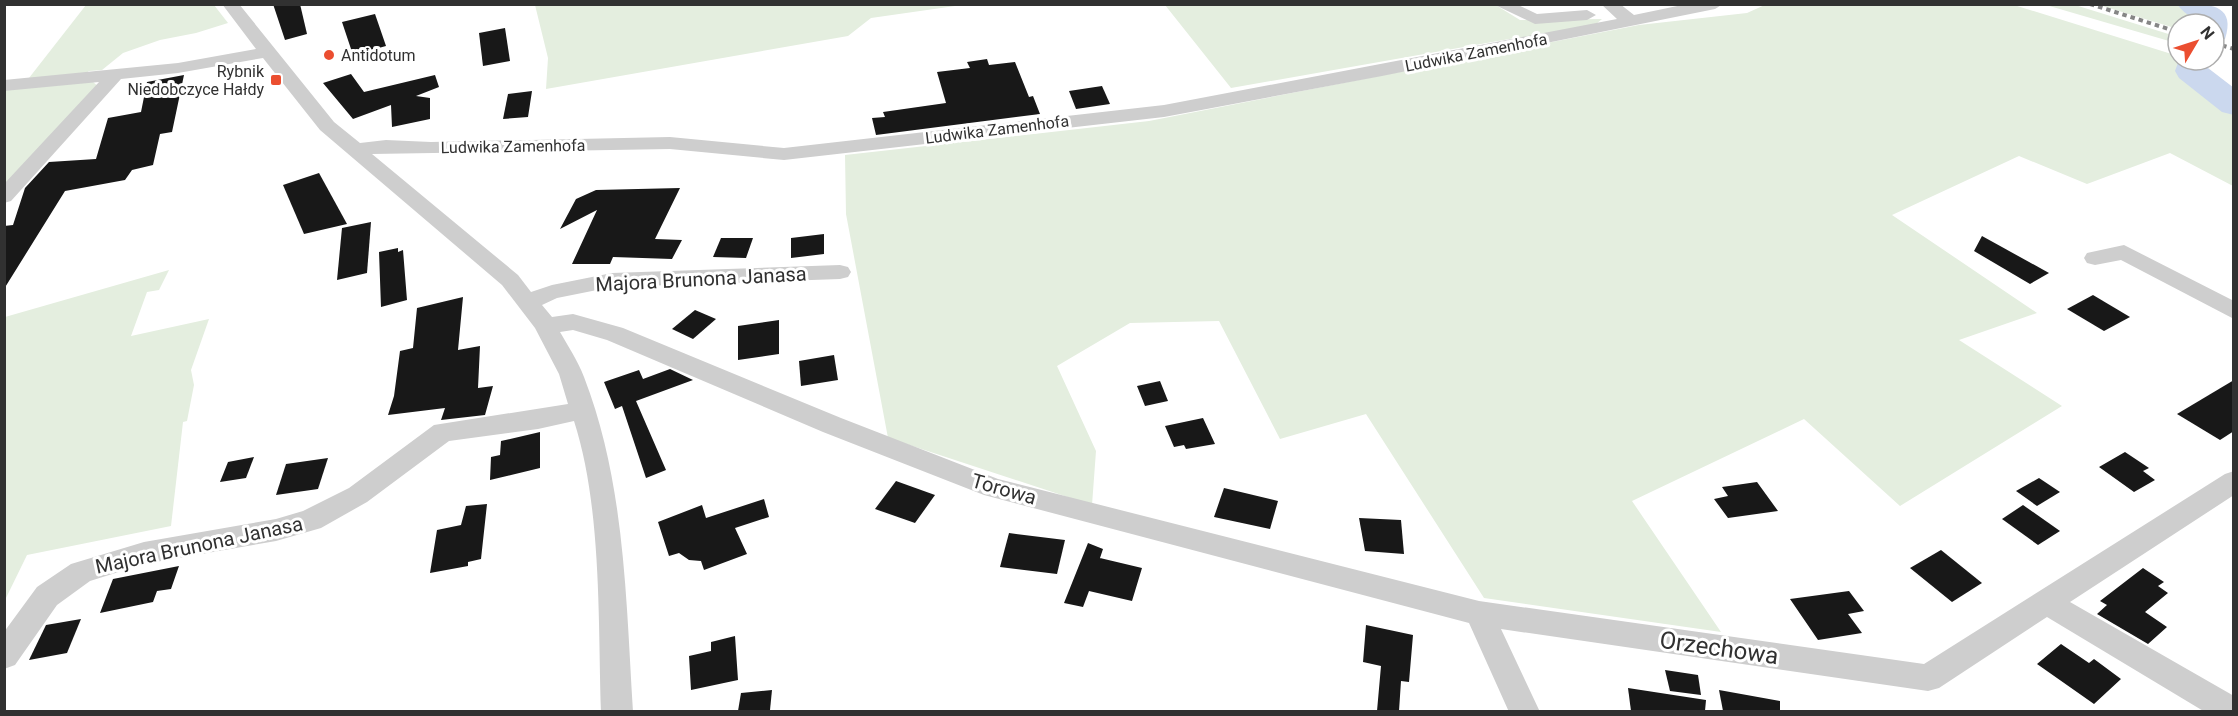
<svg xmlns="http://www.w3.org/2000/svg" width="2238" height="716" font-family="Roboto,sans-serif">
<style>
.green{fill:#e4eedf}
.lines{fill:none;stroke-linecap:round;stroke-linejoin:round}
.river{fill:#cbd8ee;fill-rule:evenodd}
.building{fill:#181818}
.minor{fill:#cecece;fill-rule:evenodd}
.rail{stroke:#868686;stroke-width:4;stroke-dasharray:4.5 4;stroke-linecap:butt}
.poi-dot{fill:#eb4e30;stroke:#fff;stroke-width:2}
.labels{text-anchor:middle;stroke-width:6;stroke-linejoin:round;paint-order:stroke}
.far-street-label{font-size:16px;fill:#313131;stroke:#fff}
.far-poi-label{font-size:16px;fill:#313131;stroke:#fff;text-anchor:start}
.street-label{font-size:20px;fill:#313131;stroke:#fff}
.near-street-label{font-size:24px;fill:#313131;stroke:#fff}
</style>
<rect width="100%" height="100%" fill="#fff"/>
<g class="green">
<polygon points="1494,4 1520,20 1602,19 1596,24 1519,41 1515,38 1231,88 1165,5"/>
<polygon points="1767,4 2014,5 2178,56 2178,60 2182,60 2181,71 2234,111 2233,186 2170,153 2087,184 2019,156 1892,215 2037,313 1959,340 2062,406 1900,506 1804,419 1632,501 1721,632 1484,598 1366,414 1280,439 1219,321 1130,323 1057,366 1096,451 1092,505 888,438 846,214 845,155 1149,121 1639,25 1747,13"/>
<polygon points="86,5 214,5 228,23 196,33 160,40 123,53 102,70 89,71 80,77 29,78"/>
<polygon points="535,5 535,4 962,5 871,18 848,36 546,89 548,58"/>
<polygon points="2046,5 2075,5 2175,36 2169,41"/>
<polygon points="2099,5 2180,5 2189,8 2197,24 2178,24 2178,29"/>
<polygon points="93,82 99,87 5,185 5,90"/>
<polygon points="169,270 159,290 147,292 131,336 209,319 191,370 194,385 187,421 183,422 171,526 27,555 5,600 5,317"/>
</g>
<g class="lines">
<g class="river">
<path d="M2177 4C2201 4 2238 0 2225 39L2214 41V24C2202 24 2185 16 2177 4Z"/>
<polygon points="2179,60 2211,60 2208,68 2234,88 2234,115 2222,112 2179,78 2175,71"/>
</g>
</g>
<g class="building">
<polygon points="273,4 300,4 307,34 285,40"/>
<polygon points="375,14 386,46 353,55 342,22"/>
<polygon points="505,28 510,61 483,66 479,33"/>
<polygon points="987,59 989,65 1015,62 1029,97 1033,96 1040,114 876,135 872,118 885,117 883,112 946,103 937,72 970,68 967,62"/>
<polygon points="351,74 364,92 435,75 439,87 416,96 430,98 430,119 392,127 391,105 353,119 323,83"/>
<polygon points="184,75 172,132 160,134 153,165 132,170 125,180 65,191 4,289 4,226 13,225 25,188 49,162 96,159 108,118 141,112 147,82"/>
<polygon points="1102,86 1110,104 1076,109 1069,91"/>
<polygon points="532,91 528,117 503,119 508,94"/>
<polygon points="319,173 347,224 304,234 283,185"/>
<polygon points="680,188 655,239 682,240 672,259 613,257 610,264 572,264 597,210 560,229 576,199 596,190"/>
<polygon points="371,222 367,273 337,280 342,228"/>
<polygon points="824,234 824,254 791,258 791,238"/>
<polygon points="1982,236 2049,273 2030,284 1974,251"/>
<polygon points="721,238 753,238 746,258 713,257"/>
<polygon points="398,248 398,252 403,250 407,300 381,307 379,252"/>
<polygon points="2093,295 2130,317 2104,331 2067,309"/>
<polygon points="463,297 458,350 480,346 478,388 493,386 485,415 441,420 445,408 388,415 394,396 400,351 413,348 417,308"/>
<polygon points="695,310 716,319 693,339 672,329"/>
<polygon points="779,320 779,354 738,360 738,326"/>
<polygon points="834,355 838,380 801,386 799,361"/>
<polygon points="670,369 693,380 636,401 666,470 646,478 622,406 615,409 604,382 639,370 643,379"/>
<polygon points="2234,380 2234,431 2220,440 2177,414"/>
<polygon points="1160,381 1168,401 1145,406 1137,386"/>
<polygon points="1203,418 1215,444 1186,449 1184,445 1174,447 1165,426"/>
<polygon points="540,432 540,468 490,480 491,457 500,455 501,441"/>
<polygon points="2125,452 2149,468 2143,471 2155,480 2134,492 2099,467"/>
<polygon points="254,457 246,478 220,482 228,462"/>
<polygon points="328,458 318,489 276,495 286,464"/>
<polygon points="2039,478 2060,492 2037,506 2016,491"/>
<polygon points="896,481 935,495 915,523 875,509"/>
<polygon points="1757,482 1778,511 1728,518 1714,499 1728,496 1722,487"/>
<polygon points="1224,488 1278,501 1270,529 1214,517"/>
<polygon points="764,499 769,517 735,528 747,554 704,570 701,561 689,560 679,553 669,556 658,522 702,505 706,518"/>
<polygon points="487,504 481,559 468,562 468,566 430,573 437,530 461,525 466,506"/>
<polygon points="2023,505 2060,531 2038,545 2002,519"/>
<polygon points="1359,518 1401,520 1404,554 1365,551"/>
<polygon points="1009,533 1065,540 1057,574 1000,567"/>
<polygon points="1088,543 1103,549 1099,561 1100,558 1142,568 1132,601 1089,591 1083,607 1064,603"/>
<polygon points="1941,550 1982,583 1952,602 1910,568"/>
<polygon points="179,566 171,589 157,591 153,602 100,613 113,579"/>
<polygon points="2143,568 2164,582 2158,586 2168,593 2145,612 2167,627 2148,644 2097,614 2107,605 2100,601"/>
<polygon points="1849,591 1864,611 1848,614 1862,633 1818,640 1790,599"/>
<polygon points="81,619 67,653 29,660 46,625"/>
<polygon points="1366,625 1413,635 1409,682 1401,681 1399,711 1377,711 1381,666 1363,662"/>
<polygon points="735,636 738,680 691,690 689,656 711,651 711,642"/>
<polygon points="2061,644 2089,663 2094,659 2121,679 2094,704 2037,664"/>
<polygon points="1665,670 1698,675 1701,695 1670,691"/>
<polygon points="1628,688 1706,700 1705,711 1631,711"/>
<polygon points="772,690 770,710 738,711 741,693"/>
<polygon points="1719,690 1780,701 1780,711 1723,711"/>
</g>
<g class="lines">
<g class="minor">
<path d="M222 4H239L334 122 360 143 386 140 431 142 670 137 784 148 1164 105 1617 19 1601 4H1620L1634 15 1687 4H1723L1715 9 1382 76 1164 117 784 160 670 149 372 154 518 275 531 292 552 285 612 273 840 265 848 267 851 272 848 277 840 279 612 287 557 298 542 305 552 317 573 314 623 328 841 418 998 479 1479 601 1924 664 2225 474 2234 471V495L2070 602 2234 696V712H2205L2047 617 1939 688 1928 691 1501 629 1540 712H1509L1469 623 984 495 823 432 607 340 573 330 560 332C568 346 578 361 584 377 625 483 626 599 633 712H601C598 621 602 508 574 421L538 429 449 441 367 502 321 528 276 541 144 564 90 581 57 605 15 665 4 669V632L37 587 71 564 144 542 276 519 303 511 349 488 434 425 568 404 559 374 535 328 502 285 320 130 263 58 178 73 121 79 11 201 4 203V184L99 82 4 91V80L178 63 256 49Z"/>
<polygon points="1493,4 1516,4 1537,14 1587,10 1596,15 1587,20 1535,24"/>
<polygon points="2124,245 2234,301 2234,319 2121,260 2095,265 2087,263 2084,258 2087,253"/>
</g>
<g class="rail">
<polyline points="2090,4 2178,32"/>
<polyline points="2214,43 2234,49"/>
</g>
</g>
<g class="poi-dot">
<circle cx="329" cy="55" r="6"/>
<rect x="270" y="74" width="12" height="12" rx="3"/>
</g>
<g class="labels">
<g class="far-street-label">
<text transform="translate(1476 52) rotate(-11)" y="6">Ludwika Zamenhofa</text>
<text transform="translate(997 129) rotate(-7)" y="6">Ludwika Zamenhofa</text>
<text transform="translate(513 146) rotate(-1)" y="6">Ludwika Zamenhofa</text>
</g>
<g class="far-poi-label">
<text x="341" y="61">Antidotum</text>
<text x="264" y="77" text-anchor="end">Rybnik<tspan x="264" dy="18">Niedobczyce Hałdy</tspan></text>
</g>
<g class="street-label">
<text transform="translate(701 279) rotate(-3)" y="7">Majora Brunona Janasa</text>
<text transform="translate(1004 489) rotate(16)" y="7">Torowa</text>
<text transform="translate(199 545) rotate(-12)" y="7">Majora Brunona Janasa</text>
</g>
<g class="near-street-label">
<text transform="translate(1719 648) rotate(8)" y="8">Orzechowa</text>
</g>
</g>
<rect width="2238" height="716" fill="none" stroke="#313131" stroke-width="12"/>
<g transform="translate(2196 42) rotate(51)"><circle r="28" fill="#ffffff" stroke="#adadad" stroke-width="1.5"/>
<path d="M0-4.5L10 22L0 15L-10 22Z" fill="#eb4e30"/>
<text y="-9" font-size="16" font-weight="bold" text-anchor="middle" fill="#313131">N</text>
</g>
</svg>
